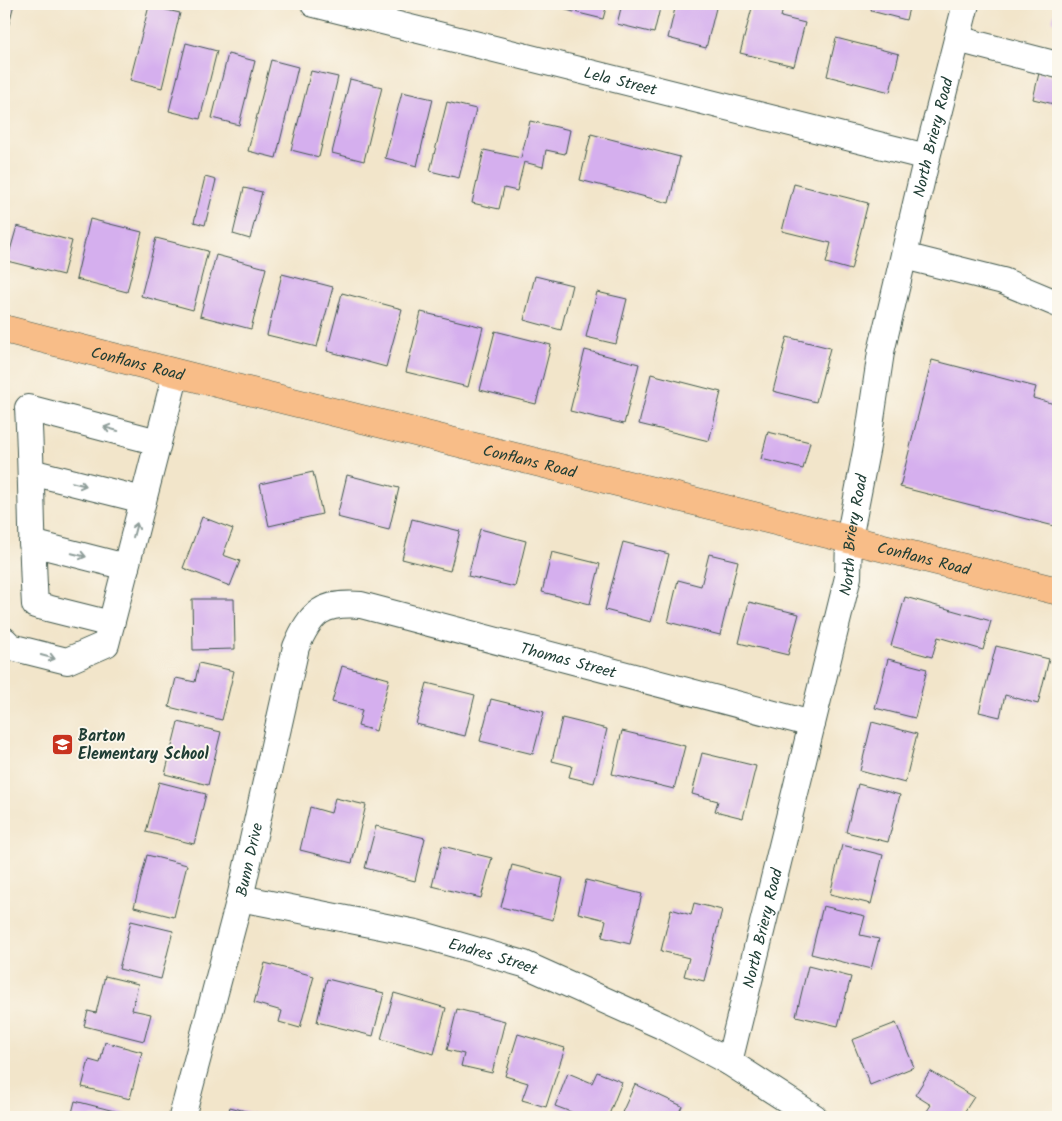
<svg xmlns="http://www.w3.org/2000/svg" width="1062" height="1121" font-family="Kalam,sans-serif">
<style>
.building{fill:#d5afee}
.lines{fill:none;stroke-linecap:round;stroke-linejoin:round}
.minor-casing{stroke:#3f564a;stroke-width:28}
.major-casing{stroke:#3f564a;stroke-width:29}
.minor{stroke:#fff;stroke-width:26}
.major{stroke:#f8bd88;stroke-width:28}
.oneway{stroke:#8f9e9a}
.labels{text-anchor:middle;stroke-width:4;stroke-linejoin:round;paint-order:stroke}
.street-label{font-size:16px;fill:#1f3d34;stroke:#fbf7ec}
.poi-label{font-size:16px;font-weight:bold;fill:#1f3d34;stroke:#fbf7ec;text-anchor:start}
</style>
<rect width="100%" height="100%" fill="#fbf7ec"/>
<filter id="ink" filterUnits="userSpaceOnUse"><feTurbulence type="fractalNoise" baseFrequency=".02" numOctaves="2"/><feDisplacementMap in="SourceGraphic" scale="10" xChannelSelector="R" yChannelSelector="G"/><feConvolveMatrix kernelMatrix="1 2 1 2 8 2 1 2 1" color-interpolation-filters="sRGB"/></filter>
<filter id="wash" filterUnits="userSpaceOnUse"><feTurbulence type="fractalNoise" baseFrequency=".0096" numOctaves="4" result="noise"/><feDisplacementMap in="SourceGraphic" scale="20" xChannelSelector="R" yChannelSelector="G"/><feGaussianBlur stdDeviation="1.12" result="paint"/><feColorMatrix in="noise" values="0 0 0 0 0 0 0 0 0 0 0 0 0 0 0 0 0 1.4 0 .05"/><feComposite in="paint" operator="in"/></filter>
<g filter="url(#wash)">
<rect width="100%" height="100%" fill="#f2e5ca"/>
<g id="blocks">
<g class="building">
<polygon points="4,4 14,4 4,43"/>
<polygon points="535,4 547,4 547,7"/>
<polygon points="568,4 607,4 603,19 566,10"/>
<polygon points="622,4 661,4 654,33 617,24"/>
<polygon points="676,4 717,4 706,48 668,38"/>
<polygon points="753,4 784,4 781,17 805,23 794,66 740,53"/>
<polygon points="873,4 910,4 906,20 871,11"/>
<polygon points="1057,4 1058,4 1058,23 1052,21"/>
<polygon points="149,6 180,13 162,88 130,80"/>
<polygon points="836,38 899,54 890,92 827,76"/>
<polygon points="186,43 217,51 200,119 169,111"/>
<polygon points="228,54 255,61 239,125 212,118"/>
<polygon points="271,60 298,67 276,158 248,151"/>
<polygon points="311,71 338,77 319,157 291,150"/>
<polygon points="1039,73 1058,78 1058,105 1033,99"/>
<polygon points="350,79 382,87 364,161 332,153"/>
<polygon points="402,92 433,99 417,166 385,158"/>
<polygon points="447,102 476,109 459,178 430,171"/>
<polygon points="530,121 570,130 565,154 546,150 543,167 524,162 517,191 504,188 499,209 472,203 484,150 521,158"/>
<polygon points="591,134 680,157 669,203 580,180"/>
<polygon points="205,177 216,180 205,225 194,222"/>
<polygon points="794,184 868,203 851,270 826,263 831,243 782,231"/>
<polygon points="244,188 262,192 250,239 233,234"/>
<polygon points="90,219 142,232 127,292 76,279"/>
<polygon points="17,226 72,241 63,275 7,261"/>
<polygon points="156,238 208,251 193,310 141,296"/>
<polygon points="216,255 266,268 251,329 200,316"/>
<polygon points="282,274 333,287 317,347 267,335"/>
<polygon points="535,276 572,285 561,330 524,320"/>
<polygon points="597,292 627,299 616,344 586,337"/>
<polygon points="342,293 402,309 386,367 327,351"/>
<polygon points="421,312 483,327 468,387 406,372"/>
<polygon points="495,331 551,345 536,404 480,390"/>
<polygon points="787,337 830,348 816,402 773,391"/>
<polygon points="585,350 639,364 624,424 570,411"/>
<polygon points="932,360 1036,387 1033,398 1058,405 1058,527 900,487"/>
<polygon points="651,374 721,392 709,441 639,424"/>
<polygon points="768,432 810,442 803,469 761,459"/>
<polygon points="313,472 322,514 269,526 260,484"/>
<polygon points="347,475 399,488 389,530 337,517"/>
<polygon points="202,517 233,529 223,555 240,561 230,586 183,568"/>
<polygon points="412,519 460,531 450,571 402,559"/>
<polygon points="480,529 526,541 515,587 468,576"/>
<polygon points="623,542 669,554 651,622 605,610"/>
<polygon points="552,552 600,564 590,604 542,592"/>
<polygon points="709,554 738,561 720,635 668,622 678,580 701,586"/>
<polygon points="905,597 991,621 983,650 938,637 932,657 891,646"/>
<polygon points="192,599 234,599 235,649 193,650"/>
<polygon points="749,602 799,614 788,655 739,643"/>
<polygon points="996,646 1049,659 1038,704 1005,695 1000,717 979,712"/>
<polygon points="888,659 927,669 915,718 875,708"/>
<polygon points="199,663 234,671 222,720 169,707 176,678 195,682"/>
<polygon points="342,666 389,679 376,731 358,726 362,710 332,702"/>
<polygon points="427,683 475,695 465,736 416,724"/>
<polygon points="491,699 544,712 533,754 480,741"/>
<polygon points="562,718 607,729 594,783 569,777 572,766 552,761"/>
<polygon points="178,722 221,732 208,785 165,774"/>
<polygon points="872,722 917,734 905,783 860,771"/>
<polygon points="622,731 685,746 674,789 612,774"/>
<polygon points="702,753 756,766 743,818 715,811 718,801 692,794"/>
<polygon points="159,782 206,794 194,844 146,832"/>
<polygon points="858,784 900,795 888,842 846,832"/>
<polygon points="335,798 366,805 352,863 300,850 310,807 331,813"/>
<polygon points="376,826 425,838 415,881 365,868"/>
<polygon points="842,845 883,855 871,904 830,894"/>
<polygon points="442,846 492,858 481,898 432,886"/>
<polygon points="147,855 187,865 174,917 134,907"/>
<polygon points="512,865 563,878 553,920 501,907"/>
<polygon points="586,880 642,894 630,944 602,937 606,920 578,913"/>
<polygon points="694,903 722,910 704,981 684,976 689,958 661,951 671,909 691,915"/>
<polygon points="823,906 865,916 860,935 879,939 871,969 811,954"/>
<polygon points="131,921 173,931 161,979 119,969"/>
<polygon points="265,963 314,976 300,1028 279,1022 282,1011 254,1003"/>
<polygon points="808,966 851,977 838,1026 796,1016"/>
<polygon points="105,976 138,984 132,1010 151,1014 144,1041 84,1026 88,1011 96,1013"/>
<polygon points="327,979 384,993 373,1036 317,1022"/>
<polygon points="394,993 446,1008 434,1054 381,1039"/>
<polygon points="457,1009 505,1021 492,1073 461,1066 464,1054 447,1050"/>
<polygon points="896,1023 914,1067 870,1085 852,1040"/>
<polygon points="518,1034 565,1048 546,1107 522,1100 528,1083 505,1076"/>
<polygon points="105,1042 142,1052 130,1099 82,1087 89,1060 100,1063"/>
<polygon points="930,1071 974,1097 961,1117 923,1117 931,1105 915,1095"/>
<polygon points="597,1072 622,1082 608,1117 584,1117 555,1106 568,1073 592,1083"/>
<polygon points="635,1084 682,1106 677,1117 620,1117"/>
<polygon points="75,1101 126,1114 125,1117 71,1117"/>
<polygon points="230,1107 268,1117 227,1117"/>
</g>
</g>
</g>
<g filter="url(#ink)">
<use href="#blocks" fill-opacity="0" stroke="#3f564a" stroke-width="1"/>
<g class="lines">
<defs>
<g id="minor">
<path id="s1" d="M314 4 927 157"/>
<polyline points="957,39 1058,65"/>
<polyline points="904,256 1003,281 1058,304"/>
<polyline points="31,472 143,500"/>
<polyline points="32,543 126,567"/>
<path d="M111 624 35 605C31 539 32 473 28 408L158 442"/>
<polyline points="4,640 11,647 67,661 106,644 176,373"/>
<path id="s2" d="M240 898 416 933 524 964 662 1026 729 1062 814 1117"/>
<path id="s3" d="M729 1062 848 577 849 539 867 446 881 352 927 157 966 4"/>
<path id="s4" d="M182 1117 240 898 296 647C311 612 322 602 361 605L812 724"/>
</g>
<g id="major">
<path id="s5" d="M4 329 220 384 1058 591"/>
</g>
</defs>
<use href="#minor" class="minor-casing"/>
<use href="#major" class="major-casing"/>
<use href="#minor" class="minor"/>
<use href="#major" class="major"/>
</g>
<defs><path id="oneway-shaft" d="M-6 0H5M1.5-3L5.5 0L1.5 3" fill="none" stroke-width="1.6" stroke-linecap="round" stroke-linejoin="round" transform="scale(1.25)"/></defs>
<g class="oneway">
<use href="#oneway-shaft" transform="translate(111 429) rotate(-165)"/>
<use href="#oneway-shaft" transform="translate(79 484) rotate(14)"/>
<use href="#oneway-shaft" transform="translate(135 530) rotate(-75)"/>
<use href="#oneway-shaft" transform="translate(79 555) rotate(14)"/>
<use href="#oneway-shaft" transform="translate(48 657) rotate(15)"/>
</g>
</g>
<defs>
<symbol id="school-square" viewBox="-11 -11 22 22"><rect x="-9" y="-9" width="18" height="18" rx="4" fill="#c8321e" stroke="#fbf7ec"/><path d="M0-5L7-2L0 1L-7-2ZM-4 1L0 2.5L4 1V4Q0 6-4 4Z" fill="#fff"/></symbol>
</defs>
<g fill-rule="evenodd">
<use href="#school-square" x="50" y="732" width="25" height="25"/>
</g>
<g class="labels">
<g class="street-label">
<text dy="6" stroke="none"><textPath href="#s1" startOffset="316">Lela Street</textPath></text>
<text dy="6" stroke="none"><textPath href="#s3" startOffset="948">North Briery Road</textPath></text>
<text dy="6" stroke="none"><textPath href="#s5" startOffset="138">Conflans Road</textPath></text>
<text dy="6" stroke="none"><textPath href="#s5" startOffset="542">Conflans Road</textPath></text>
<text dy="6" stroke="none"><textPath href="#s3" startOffset="542">North Briery Road</textPath></text>
<text dy="6" stroke="none"><textPath href="#s5" startOffset="948">Conflans Road</textPath></text>
<text dy="6" stroke="none"><textPath href="#s4" startOffset="784">Thomas Street</textPath></text>
<text dy="6" stroke="none"><textPath href="#s4" startOffset="266">Bunn Drive</textPath></text>
<text dy="6" stroke="none"><textPath href="#s3" startOffset="138">North Briery Road</textPath></text>
<text dy="6" stroke="none"><textPath href="#s2" startOffset="260">Endres Street</textPath></text>
</g>
<g class="poi-label">
<text x="78" y="741">Barton<tspan x="78" dy="18">Elementary School</tspan></text>
</g>
</g>
<rect width="1062" height="1121" fill="none" stroke="#fbf7ec" stroke-width="20"/>
</svg>
